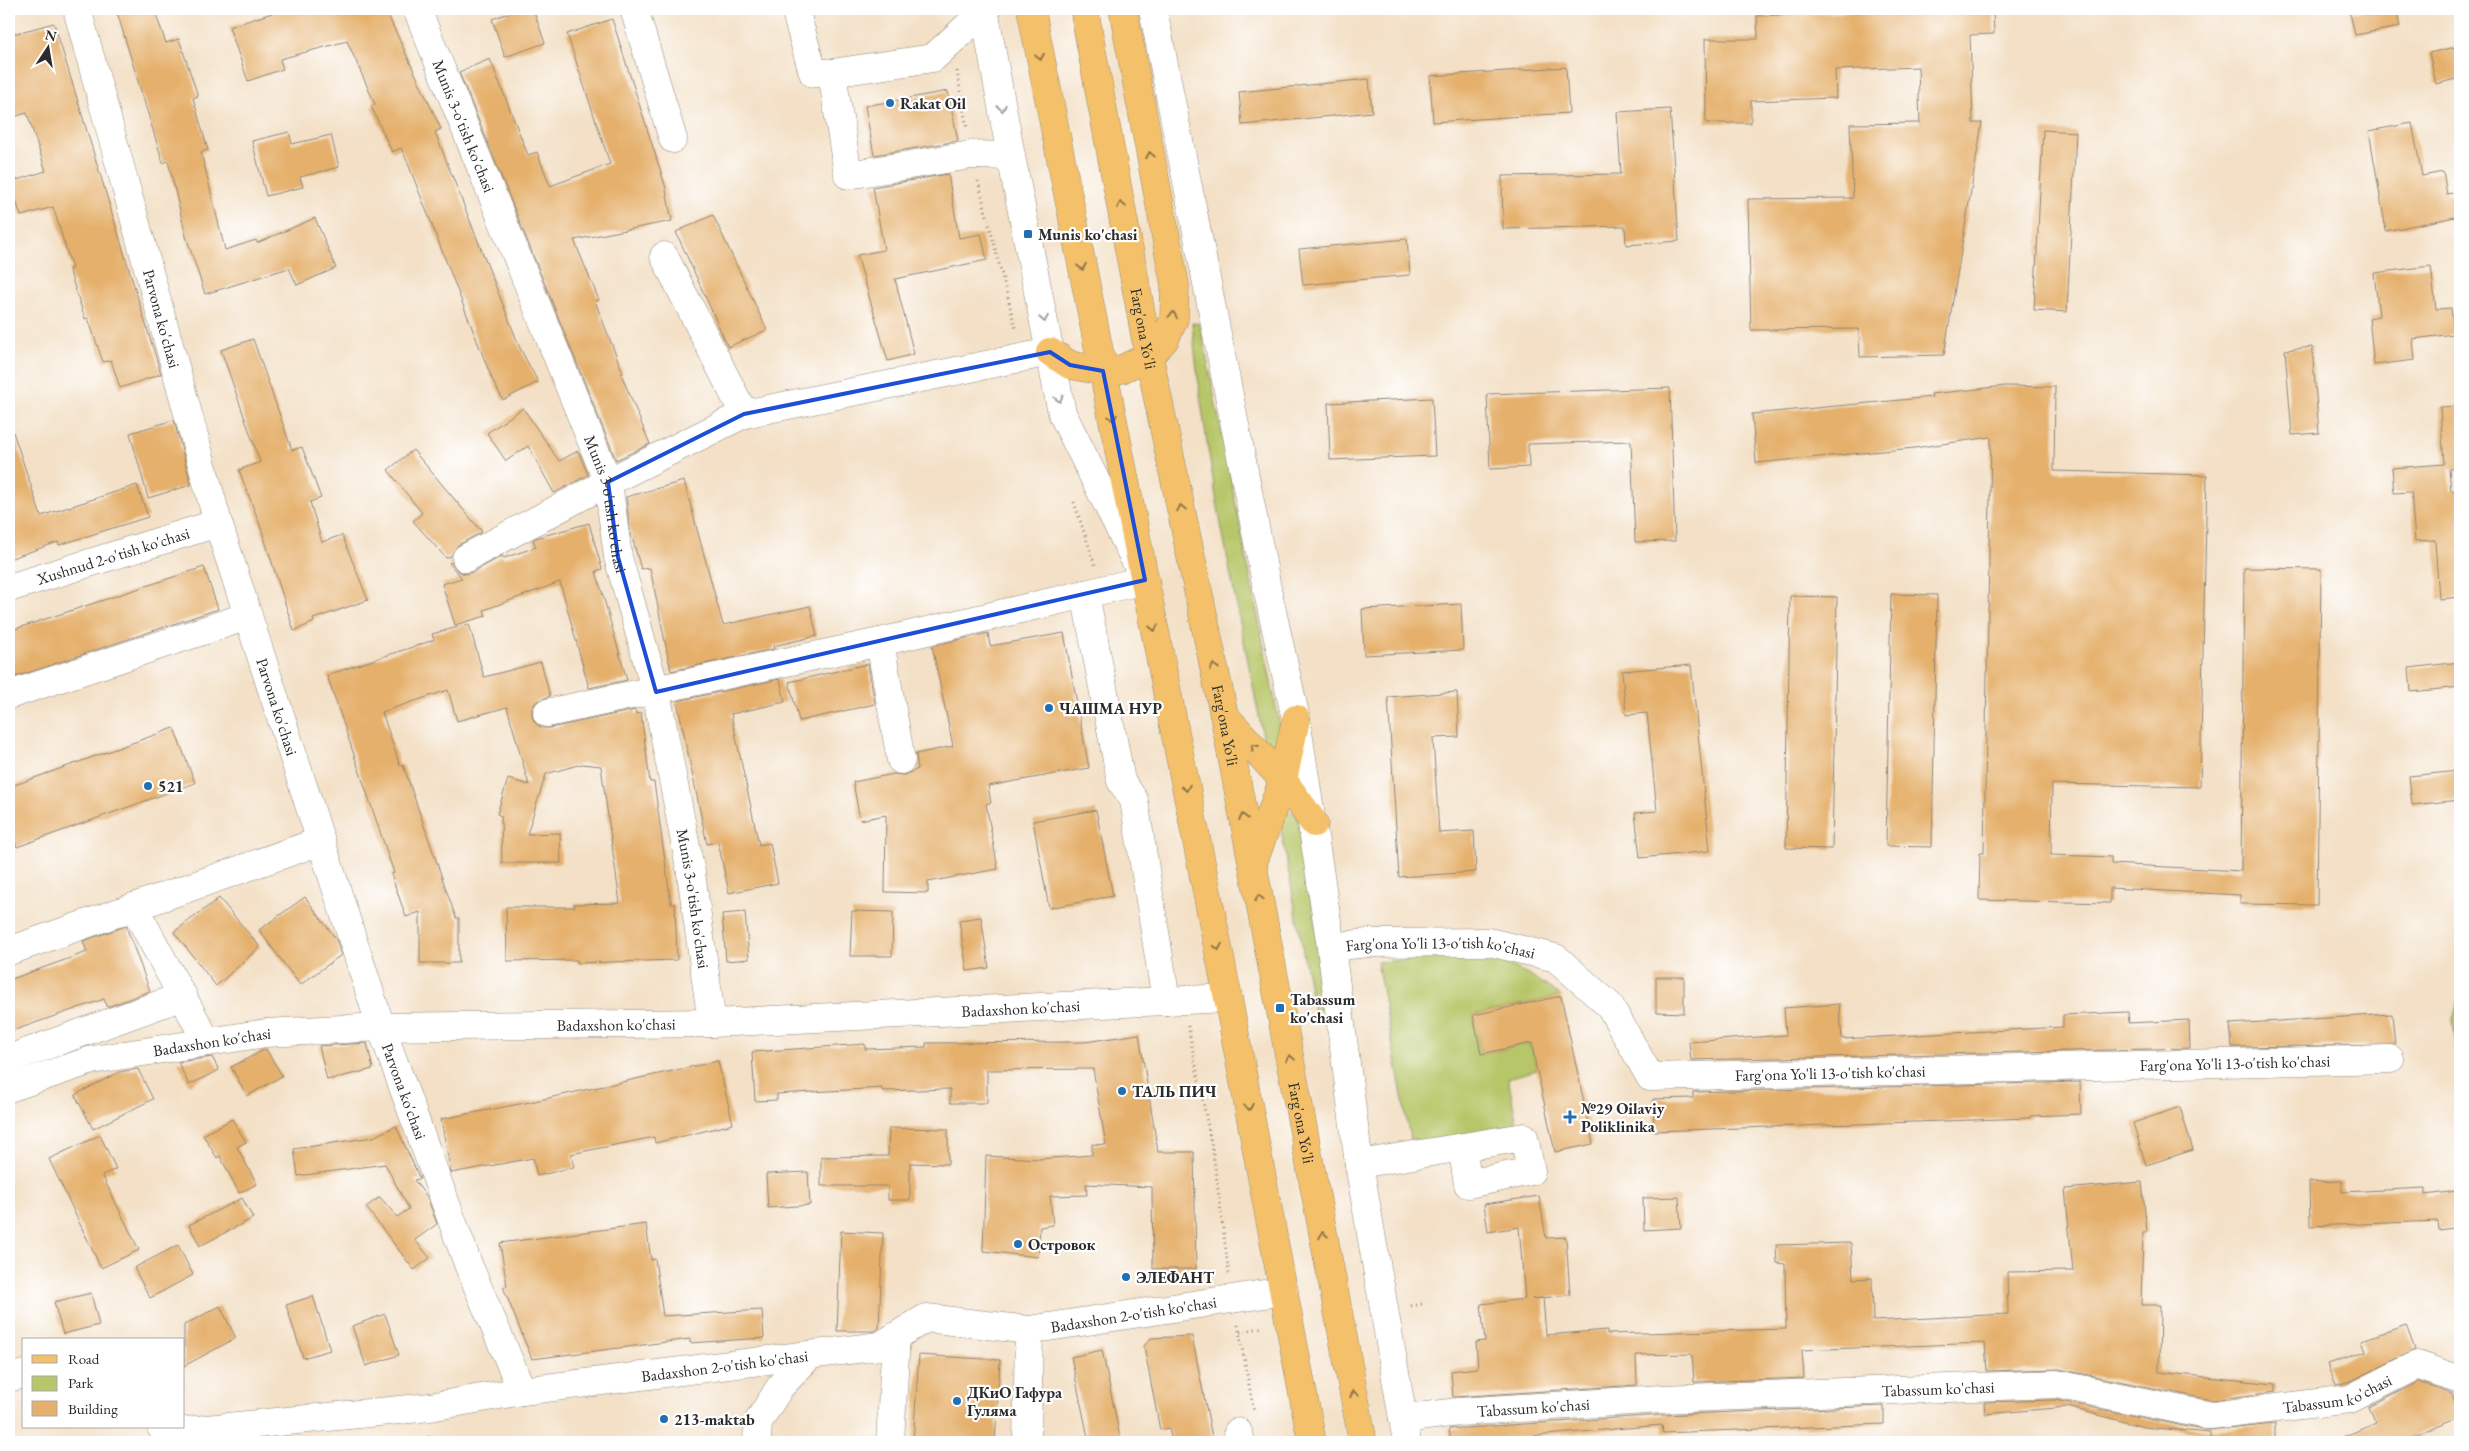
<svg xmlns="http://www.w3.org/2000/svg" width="2469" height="1451" font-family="'EB Garamond',serif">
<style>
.green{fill:#b7c668;stroke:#71784a}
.building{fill:#e5b06c}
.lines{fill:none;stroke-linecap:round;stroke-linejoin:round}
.minor-casing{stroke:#8f8678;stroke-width:29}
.major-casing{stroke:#8f8678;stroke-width:29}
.path{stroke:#8f8678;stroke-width:3;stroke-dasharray:1 4;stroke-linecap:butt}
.minor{stroke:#fff;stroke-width:28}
.major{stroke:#f4c16a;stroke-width:28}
.oneway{stroke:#90764a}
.oneway2{stroke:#a0a0a0}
.marked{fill:none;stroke:#1d4ed8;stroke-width:4;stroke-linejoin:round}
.poi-dot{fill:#1f6fb2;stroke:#fff;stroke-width:2}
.labels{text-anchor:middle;stroke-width:4.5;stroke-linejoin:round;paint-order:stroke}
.poi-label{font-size:16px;font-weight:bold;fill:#2b2b2b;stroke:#fff;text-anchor:start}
.street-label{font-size:16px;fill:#2b2b2b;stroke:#fff}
</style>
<rect width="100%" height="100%" fill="#fff"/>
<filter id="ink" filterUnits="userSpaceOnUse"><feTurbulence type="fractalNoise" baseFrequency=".02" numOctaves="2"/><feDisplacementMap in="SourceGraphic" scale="10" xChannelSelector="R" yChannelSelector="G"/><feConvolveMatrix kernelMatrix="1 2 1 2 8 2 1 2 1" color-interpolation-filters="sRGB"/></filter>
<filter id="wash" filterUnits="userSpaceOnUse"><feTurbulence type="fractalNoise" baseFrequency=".0096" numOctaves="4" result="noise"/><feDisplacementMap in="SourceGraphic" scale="20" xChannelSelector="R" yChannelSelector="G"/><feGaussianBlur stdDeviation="1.12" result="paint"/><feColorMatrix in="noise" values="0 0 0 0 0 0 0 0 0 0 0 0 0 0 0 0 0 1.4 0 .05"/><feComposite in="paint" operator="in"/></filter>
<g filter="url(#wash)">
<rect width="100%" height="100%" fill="#f3e0c6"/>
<g class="green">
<path d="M1192 323 1200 324 1282 738 1275 748H1271L1264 742C1237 603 1205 465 1192 323Z"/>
<polygon points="1286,810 1297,815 1315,923 1320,1010 1314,1012 1279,819"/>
<polygon points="1487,955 1530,975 1561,996 1473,1015 1481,1054 1531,1043 1537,1070 1508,1078 1517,1125 1411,1144 1377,962"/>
<polygon points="2460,993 2460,1081 2453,1020"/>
</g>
<g id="blocks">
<g class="building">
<polygon points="116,9 154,9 166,43 179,39 198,96 193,98 208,150 201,152 225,250 256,240 257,243 315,218 336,268 297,285 289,268 205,294 186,236 168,161 163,163"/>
<polygon points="271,9 385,9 441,129 435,132 520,348 538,382 503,400 492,379 407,161 401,148 392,152 371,106 375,104 347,41 280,59 283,69 248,81 229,27 272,13"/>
<polygon points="520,9 533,9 545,43 505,57 492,19"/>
<polygon points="1924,9 1993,9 1994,34 1970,35 1973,123 1982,123 1944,355 1860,357 1859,329 1751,330 1748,199 1853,198 1850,124 1920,123 1918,67 1835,70 1836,98 1751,101 1751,123 1706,123 1705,39 1758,39 1757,16"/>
<polygon points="2371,9 2396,9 2400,27 2355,35 2350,13"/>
<polygon points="612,19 665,185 672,221 574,240 599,300 595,301 623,373 621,374 650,444 616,460 459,72 490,59 528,155 537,152 550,186 610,164 567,34"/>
<polygon points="54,23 161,374 120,388 111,360 103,362 88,318 85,319 69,269 72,268 53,207 21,216 10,182 46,171 27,113 13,117 9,102 9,74 14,73 9,53 9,35"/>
<polygon points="2460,46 2460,78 2436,84 2429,53"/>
<polygon points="1566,67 1569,113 1433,122 1430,76"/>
<polygon points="1369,79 1372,112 1242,125 1239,92"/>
<polygon points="948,91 958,141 874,155 865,106"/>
<polygon points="1670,109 1679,241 1626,245 1625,226 1503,229 1502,176 1621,174 1617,112"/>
<polygon points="2412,123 2422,176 2443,172 2447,194 2460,192 2460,216 2386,231 2369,131"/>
<polygon points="2043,130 2076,132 2067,312 2034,310"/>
<polygon points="289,132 292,144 331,135 339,167 300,177 303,187 266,196 252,141"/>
<polygon points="948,174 959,238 981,234 987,260 895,279 914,354 888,361 857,255 884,250 873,187"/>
<polygon points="713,215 767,330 728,347 676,232"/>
<polygon points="1407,239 1410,275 1303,285 1299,249"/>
<polygon points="2431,266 2436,309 2451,308 2454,334 2413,339 2415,360 2374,365 2369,318 2379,316 2374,273"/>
<polygon points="253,339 292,450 302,447 321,498 310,502 322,542 342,535 368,600 313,619 314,622 294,631 260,525 239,470 260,462 221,350"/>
<polygon points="2312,347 2319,433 2292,435 2285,350"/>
<polygon points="2005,386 2055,387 2054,471 2207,475 2200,787 2052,784 2051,855 2111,857 2111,864 2241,871 2244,568 2321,569 2317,905 2240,904 2240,895 2110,888 2110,903 1979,900 1980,853 1984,853 1991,437 1914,448 1756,463 1752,414 1932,397 1931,394"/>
<polygon points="1670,388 1675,541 1635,542 1631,441 1528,444 1529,467 1490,469 1487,394"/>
<polygon points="1432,398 1435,456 1330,460 1328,403"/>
<polygon points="2460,406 2460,468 2449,469 2451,491 2460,490 2460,597 2439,599 2435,540 2415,541 2411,492 2394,493 2392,468 2444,464 2440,407"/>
<polygon points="523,408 559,461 578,451 588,475 554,493 528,446 506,461 487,433"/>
<polygon points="174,420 191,485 148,498 130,433"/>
<polygon points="9,432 13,432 41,516 137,485 148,517 59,545 58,542 9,559"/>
<polygon points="413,450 482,532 458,545 451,556 446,558 413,521 422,513 388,470"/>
<polygon points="684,481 723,625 810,606 817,636 773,646 774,649 671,671 650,568 641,569 630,530 626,497"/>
<polygon points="589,523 602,569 596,571 627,680 589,688 560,582 484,610 486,616 455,625 442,584 462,578 449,563 451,562 458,571 465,574 473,572 502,556 504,558 536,547 533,540 536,538"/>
<polygon points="204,567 218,609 9,679 9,631"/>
<polygon points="1891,594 1937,595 1932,847 1886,846"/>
<polygon points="1790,596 1837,597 1832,849 1786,848"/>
<polygon points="1461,604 1463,650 1364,655 1362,609"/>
<polygon points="469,624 484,677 541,662 550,696 536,702 532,708 532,716 535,723 542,728 550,728 635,710 636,714 641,713 650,782 654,782 671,904 675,904 677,960 577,963 577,960 507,961 506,907 575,907 574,904 620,903 601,766 582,764 546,774 527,834 560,833 561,863 502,863 501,816 497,814 508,779 529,785 507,707 457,721 448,690 382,712 400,766 403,765 456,918 459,918 459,963 420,963 420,912 406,917 391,874 394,873 327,675 434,640 432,634"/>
<polygon points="988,633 990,646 1064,633 1089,768 988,786 991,803 986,804 998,869 928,882 928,893 885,892 886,815 860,820 853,782 894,774 904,775 918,769 916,754 953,746 932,646"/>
<polygon points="2460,662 2460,687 2411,692 2409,668"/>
<polygon points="868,664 875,704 799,721 789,682"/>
<polygon points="1691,665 1710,851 1640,858 1635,813 1657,811 1647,713 1626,715 1622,671"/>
<polygon points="780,679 785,702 731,714 759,845 770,843 778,883 729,893 718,842 707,844 677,701"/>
<polygon points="1457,692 1459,737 1433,738 1439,833 1474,831 1476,872 1399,877 1388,697"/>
<polygon points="174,728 195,783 17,847 9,823 9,787"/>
<polygon points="2459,771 2460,800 2412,805 2409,776"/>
<polygon points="1096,810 1113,896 1049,908 1033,821"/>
<polygon points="305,897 336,939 341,955 300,985 259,930"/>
<polygon points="219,898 260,947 216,986 174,932"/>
<polygon points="852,911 893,912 892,956 850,956"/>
<polygon points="745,912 749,959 726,961 722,914"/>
<polygon points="981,917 989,968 967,971 959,920"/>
<polygon points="126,926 150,991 107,1007 104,999 9,1032 9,980 87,952 83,941"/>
<polygon points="1656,977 1684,977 1684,1013 1656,1012"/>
<polygon points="1561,996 1593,1144 1555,1152 1531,1043 1481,1054 1473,1015"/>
<polygon points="1839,1004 1842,1039 2063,1027 2063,1015 2128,1012 2129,1023 2189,1020 2190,1048 1691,1060 1689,1042 1786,1035 1784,1008"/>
<polygon points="2392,1014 2395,1045 2232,1047 2230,1024"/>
<polygon points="1139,1034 1158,1152 1194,1152 1196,1269 1153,1269 1152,1187 1086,1184 1087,1195 1050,1196 1053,1225 1040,1227 1038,1257 983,1251 986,1156 1039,1159 1092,1155 1092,1144 1106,1145 1093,1069 987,1070 987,1103 950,1103 950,1089 882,1091 882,1088 777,1094 777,1100 755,1101 752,1052 865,1044 865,1049 926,1047 926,1043 1085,1042"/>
<polygon points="367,1043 373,1069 327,1080 319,1046"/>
<polygon points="266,1049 282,1076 247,1096 231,1067"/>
<polygon points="212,1057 219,1070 189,1085 178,1062"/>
<polygon points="718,1061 733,1124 655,1143 654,1137 571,1154 574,1167 537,1176 533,1158 451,1173 441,1119 530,1102"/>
<polygon points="138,1069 153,1099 93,1129 75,1095 119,1072"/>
<polygon points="2080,1082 2081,1114 2030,1116 2030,1118 1654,1131 1653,1099 1693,1098 1693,1092"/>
<polygon points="2180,1107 2193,1150 2146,1165 2133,1123"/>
<polygon points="232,1119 246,1142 237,1147 257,1184 239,1193 220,1156 217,1158 203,1135"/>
<polygon points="396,1126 420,1179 414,1180 427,1197 437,1224 415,1240 430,1258 414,1270 366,1207 380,1197 397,1217 409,1209 385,1164 298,1176 294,1149 373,1137"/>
<polygon points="889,1128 948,1129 948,1164 910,1163 910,1200 888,1200 888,1186 821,1186 821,1157 888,1156"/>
<polygon points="100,1135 116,1169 102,1175 139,1250 101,1268 49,1159"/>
<polygon points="808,1172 810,1205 768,1208 766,1174"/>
<polygon points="2342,1181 2342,1192 2426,1188 2426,1195 2456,1191 2460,1227 2439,1230 2438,1221 2310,1226 2309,1182"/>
<polygon points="2142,1182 2147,1232 2143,1233 2141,1305 2160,1305 2159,1372 2275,1384 2275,1392 2212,1400 2059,1369 1987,1371 1985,1343 1802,1350 1804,1378 1694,1382 1692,1354 1636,1355 1637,1385 1453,1397 1451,1371 1478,1368 1476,1342 1485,1341 1481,1304 1525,1299 1519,1227 1488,1232 1484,1204 1539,1196 1546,1238 1566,1237 1570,1295 1532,1299 1543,1298 1546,1335 1607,1330 1607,1334 1786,1329 1785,1264 1777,1263 1776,1245 1851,1243 1853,1279 1872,1278 1873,1321 2008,1314 2007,1272 2073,1271 2065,1189"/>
<polygon points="1679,1197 1681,1228 1644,1230 1643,1198"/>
<polygon points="242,1198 253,1218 200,1246 189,1225"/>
<polygon points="646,1224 651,1260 655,1259 663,1316 762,1310 764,1338 690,1343 690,1339 532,1359 503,1287 507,1286 500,1243"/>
<polygon points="841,1231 883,1233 879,1328 875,1331 837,1331"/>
<polygon points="178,1245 193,1275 150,1298 134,1268"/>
<polygon points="91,1293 99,1325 63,1334 54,1302"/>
<polygon points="313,1296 330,1350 303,1358 286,1305"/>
<polygon points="220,1306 236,1338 184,1366 184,1325"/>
<polygon points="385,1314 399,1355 366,1366 352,1326"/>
<polygon points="2406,1325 2415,1350 2351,1381 2336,1385 2328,1364 2366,1351 2362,1340"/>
<polygon points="1192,1336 1213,1442 1172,1442 1169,1428 1160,1430 1144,1346 1151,1338"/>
<polygon points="1102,1350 1121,1442 1089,1442 1071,1357"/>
<polygon points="919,1355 1000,1360 995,1442 913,1442"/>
<polygon points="2418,1382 2452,1394 2460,1416 2400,1442 2331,1442 2376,1423 2369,1407"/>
<polygon points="2055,1400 2208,1431 2275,1424 2275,1442 2210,1442 2210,1433 2144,1427 2067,1407 1985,1414 1984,1402"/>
<polygon points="1884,1406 1884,1424 1663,1433 1662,1425 1464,1442 1451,1442 1449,1429 1662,1415"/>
</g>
</g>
</g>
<g filter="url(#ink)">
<use href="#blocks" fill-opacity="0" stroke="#8f8678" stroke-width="1"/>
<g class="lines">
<defs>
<g id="minor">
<path id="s1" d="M77 9 218 523 381 1027 468 1264 522 1391"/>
<path id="s2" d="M417 9 608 482 618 557 656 692 691 873 712 1023"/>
<polyline points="634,9 673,139"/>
<polyline points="795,9 813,73 832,73 848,175 971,155 1011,156"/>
<polyline points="1153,9 1268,593 1296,719 1331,947 1359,1164 1407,1442"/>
<polyline points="832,73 933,58 985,10"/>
<polyline points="664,256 744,414"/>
<polyline points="466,558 608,482 744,414 1050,352"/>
<path id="s3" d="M9 588 218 523"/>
<polyline points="1085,594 1121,781 1134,800 1166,1001"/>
<polyline points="880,642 901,760"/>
<polyline points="9,695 248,616"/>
<polyline points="547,713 880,642 1145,580 1062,413 1011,156 984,9"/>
<polyline points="134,907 207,1042"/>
<path id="s4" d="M1331 947 1368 943 1489 942 1556 958 1610 1006 1650 1077 2390 1059"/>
<polyline points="9,951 321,841"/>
<polyline points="9,1059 183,996"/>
<path id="s5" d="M9 1088 92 1060 266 1033 381 1027 712 1023 1228 998"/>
<polyline points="1359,1164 1524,1137 1531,1171 1468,1184 1462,1147"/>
<polyline points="9,1378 24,1374"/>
<path id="s6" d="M1403 1419 1458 1412 1661 1399 2056 1384 2211 1416 2350 1399 2417 1365 2460 1380"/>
<path id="s7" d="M161 1427 165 1433 430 1407 522 1391 880 1346 926 1318 1029 1330 1284 1291"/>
<polyline points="1238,1432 1241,1442"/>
<polyline points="757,1442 758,1422 780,1387 810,1355"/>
<polyline points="890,1442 896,1337"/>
<polyline points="1027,1442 1029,1330"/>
</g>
<g id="major">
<polyline points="1031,9 1228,998 1312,1442"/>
<path id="s8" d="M1084 9 1149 356 1224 715 1363 1442"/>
<polyline points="1050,352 1070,365 1103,371 1122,369 1149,356 1165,339 1174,319 1175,285 1123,9"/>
<polyline points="1224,715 1283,780 1314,823"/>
<polyline points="1253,863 1283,780 1296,719"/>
</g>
</defs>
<use href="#minor" class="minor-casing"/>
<use href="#major" class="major-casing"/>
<g class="path">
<polyline points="957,71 967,129"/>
<polyline points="978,181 1016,330"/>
<polyline points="1074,502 1095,565"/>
<polyline points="1188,1026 1213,1152 1229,1274"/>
<polyline points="1411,1306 1422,1304"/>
<polyline points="1238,1325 1254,1412"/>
<polyline points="1240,1332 1264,1327"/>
<polyline points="429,1442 429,1432"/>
</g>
<use href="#minor" class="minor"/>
<use href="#major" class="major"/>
</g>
<defs><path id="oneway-chevron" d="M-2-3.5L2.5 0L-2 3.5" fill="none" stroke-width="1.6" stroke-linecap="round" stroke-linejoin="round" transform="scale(1.25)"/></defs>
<g class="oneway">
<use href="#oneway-chevron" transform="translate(1040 57) rotate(79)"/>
<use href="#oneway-chevron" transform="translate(1150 155) rotate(-101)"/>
<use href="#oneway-chevron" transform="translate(1121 205) rotate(-101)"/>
<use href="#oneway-chevron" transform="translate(1082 267) rotate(79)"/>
<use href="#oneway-chevron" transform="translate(1173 315) rotate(-82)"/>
<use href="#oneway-chevron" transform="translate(1113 418) rotate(79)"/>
<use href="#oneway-chevron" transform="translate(1181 508) rotate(-102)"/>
<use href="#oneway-chevron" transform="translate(1154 628) rotate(79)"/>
<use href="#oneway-chevron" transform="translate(1214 667) rotate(-102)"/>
<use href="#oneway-chevron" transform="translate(1254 747) rotate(-132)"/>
<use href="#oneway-chevron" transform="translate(1186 788) rotate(79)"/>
<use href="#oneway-chevron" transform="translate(1243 817) rotate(-101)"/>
<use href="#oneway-chevron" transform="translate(1259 898) rotate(-101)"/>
<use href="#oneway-chevron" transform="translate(1218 947) rotate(79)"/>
<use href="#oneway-chevron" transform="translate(1290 1058) rotate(-101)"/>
<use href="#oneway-chevron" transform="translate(1249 1107) rotate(79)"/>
<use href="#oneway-chevron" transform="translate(1323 1235) rotate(-101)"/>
<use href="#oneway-chevron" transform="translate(1354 1394) rotate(-101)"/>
</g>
<g class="oneway2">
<use href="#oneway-chevron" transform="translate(1002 108) rotate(80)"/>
<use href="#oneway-chevron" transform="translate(1044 319) rotate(80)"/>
<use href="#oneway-chevron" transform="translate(1059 399) rotate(78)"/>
</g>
</g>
<path class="marked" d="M1050 352 1070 365 1103 371 1145 580 656 692 618 557 608 482 744 414Z"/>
<g class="poi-dot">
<circle cx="890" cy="103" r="5"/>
<rect x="1023" y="229" width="10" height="10" rx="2.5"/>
<circle cx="1049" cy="708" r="5"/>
<circle cx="148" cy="786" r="5"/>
<rect x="1275" y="1003" width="10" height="10" rx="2.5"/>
<circle cx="1122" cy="1091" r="5"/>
<path d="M1567.5 1109.5h5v5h5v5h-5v5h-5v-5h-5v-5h5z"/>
<circle cx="1018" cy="1244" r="5"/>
<circle cx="1126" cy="1277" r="5"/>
<circle cx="957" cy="1401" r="5"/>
<circle cx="664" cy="1419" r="5"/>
</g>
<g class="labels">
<g class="poi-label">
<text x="900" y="109">Rakat Oil</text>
<text x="1038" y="240">Munis ko'chasi</text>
<text x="1059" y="714">ЧАШМА НУР</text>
<text x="158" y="792">521</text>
<text x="1290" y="1005">Tabassum<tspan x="1290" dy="18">ko'chasi</tspan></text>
<text x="1132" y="1097">ТАЛЬ ПИЧ</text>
<text x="1581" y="1114">№29 Oilaviy<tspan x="1581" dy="18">Poliklinika</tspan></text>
<text x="1028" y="1250">Островок</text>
<text x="1136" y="1283">ЭЛЕФАНТ</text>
<text x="967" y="1398">ДКиО Гафура<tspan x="967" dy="18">Гуляма</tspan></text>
<text x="674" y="1425">213-maktab</text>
</g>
<g class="street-label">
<text dy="6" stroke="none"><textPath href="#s2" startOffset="126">Munis 3-o'tish ko'chasi</textPath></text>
<text dy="6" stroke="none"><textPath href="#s1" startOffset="321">Parvona ko'chasi</textPath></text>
<text dy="6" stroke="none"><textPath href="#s8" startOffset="325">Farg'ona Yo'li</textPath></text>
<text dy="6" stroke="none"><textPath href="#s2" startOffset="531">Munis 3-o'tish ko'chasi</textPath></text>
<text dy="6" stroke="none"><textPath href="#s3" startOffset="109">Xushnud 2-o'tish ko'chasi</textPath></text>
<text dy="6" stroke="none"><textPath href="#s1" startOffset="726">Parvona ko'chasi</textPath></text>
<text dy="6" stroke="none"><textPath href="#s8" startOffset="730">Farg'ona Yo'li</textPath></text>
<text dy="6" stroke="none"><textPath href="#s2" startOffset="936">Munis 3-o'tish ko'chasi</textPath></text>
<text dy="6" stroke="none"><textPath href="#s4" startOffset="110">Farg'ona Yo'li 13-o'tish ko'chasi</textPath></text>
<text dy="6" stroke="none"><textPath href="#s5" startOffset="1019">Badaxshon ko'chasi</textPath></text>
<text dy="6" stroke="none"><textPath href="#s5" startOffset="614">Badaxshon ko'chasi</textPath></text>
<text dy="6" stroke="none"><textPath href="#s5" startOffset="209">Badaxshon ko'chasi</textPath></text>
<text dy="6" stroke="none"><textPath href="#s4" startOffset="966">Farg'ona Yo'li 13-o'tish ko'chasi</textPath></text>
<text dy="6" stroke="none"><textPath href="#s4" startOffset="561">Farg'ona Yo'li 13-o'tish ko'chasi</textPath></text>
<text dy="6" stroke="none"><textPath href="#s1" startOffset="1131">Parvona ko'chasi</textPath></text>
<text dy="6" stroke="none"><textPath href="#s8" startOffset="1135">Farg'ona Yo'li</textPath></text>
<text dy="6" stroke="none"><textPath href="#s7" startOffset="991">Badaxshon 2-o'tish ko'chasi</textPath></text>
<text dy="6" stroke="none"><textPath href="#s7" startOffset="571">Badaxshon 2-o'tish ko'chasi</textPath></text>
<text dy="6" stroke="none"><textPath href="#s6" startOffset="536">Tabassum ko'chasi</textPath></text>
<text dy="6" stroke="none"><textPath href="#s6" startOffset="941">Tabassum ko'chasi</textPath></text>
<text dy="6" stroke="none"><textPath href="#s6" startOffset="131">Tabassum ko'chasi</textPath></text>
</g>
</g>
<rect width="2469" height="1451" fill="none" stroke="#fff" stroke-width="30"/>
<rect x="22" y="1338" width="162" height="90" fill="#ffffff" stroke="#aaaaaa"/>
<rect x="32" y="1355" width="25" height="8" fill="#f4c16a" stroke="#aaaaaa"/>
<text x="68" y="1364" font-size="15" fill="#2b2b2b">Road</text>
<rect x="32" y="1376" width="25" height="15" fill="#b7c668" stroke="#aaaaaa"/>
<text x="68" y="1388" font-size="15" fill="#2b2b2b">Park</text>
<rect x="32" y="1401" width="25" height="15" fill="#e5b06c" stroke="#aaaaaa"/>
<text x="68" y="1414" font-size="15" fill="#2b2b2b">Building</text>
<g transform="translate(48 48) rotate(12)" stroke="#ffffff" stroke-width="4" paint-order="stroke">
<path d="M0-4L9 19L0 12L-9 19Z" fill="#2b2b2b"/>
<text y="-8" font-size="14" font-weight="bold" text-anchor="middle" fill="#2b2b2b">N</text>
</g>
</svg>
